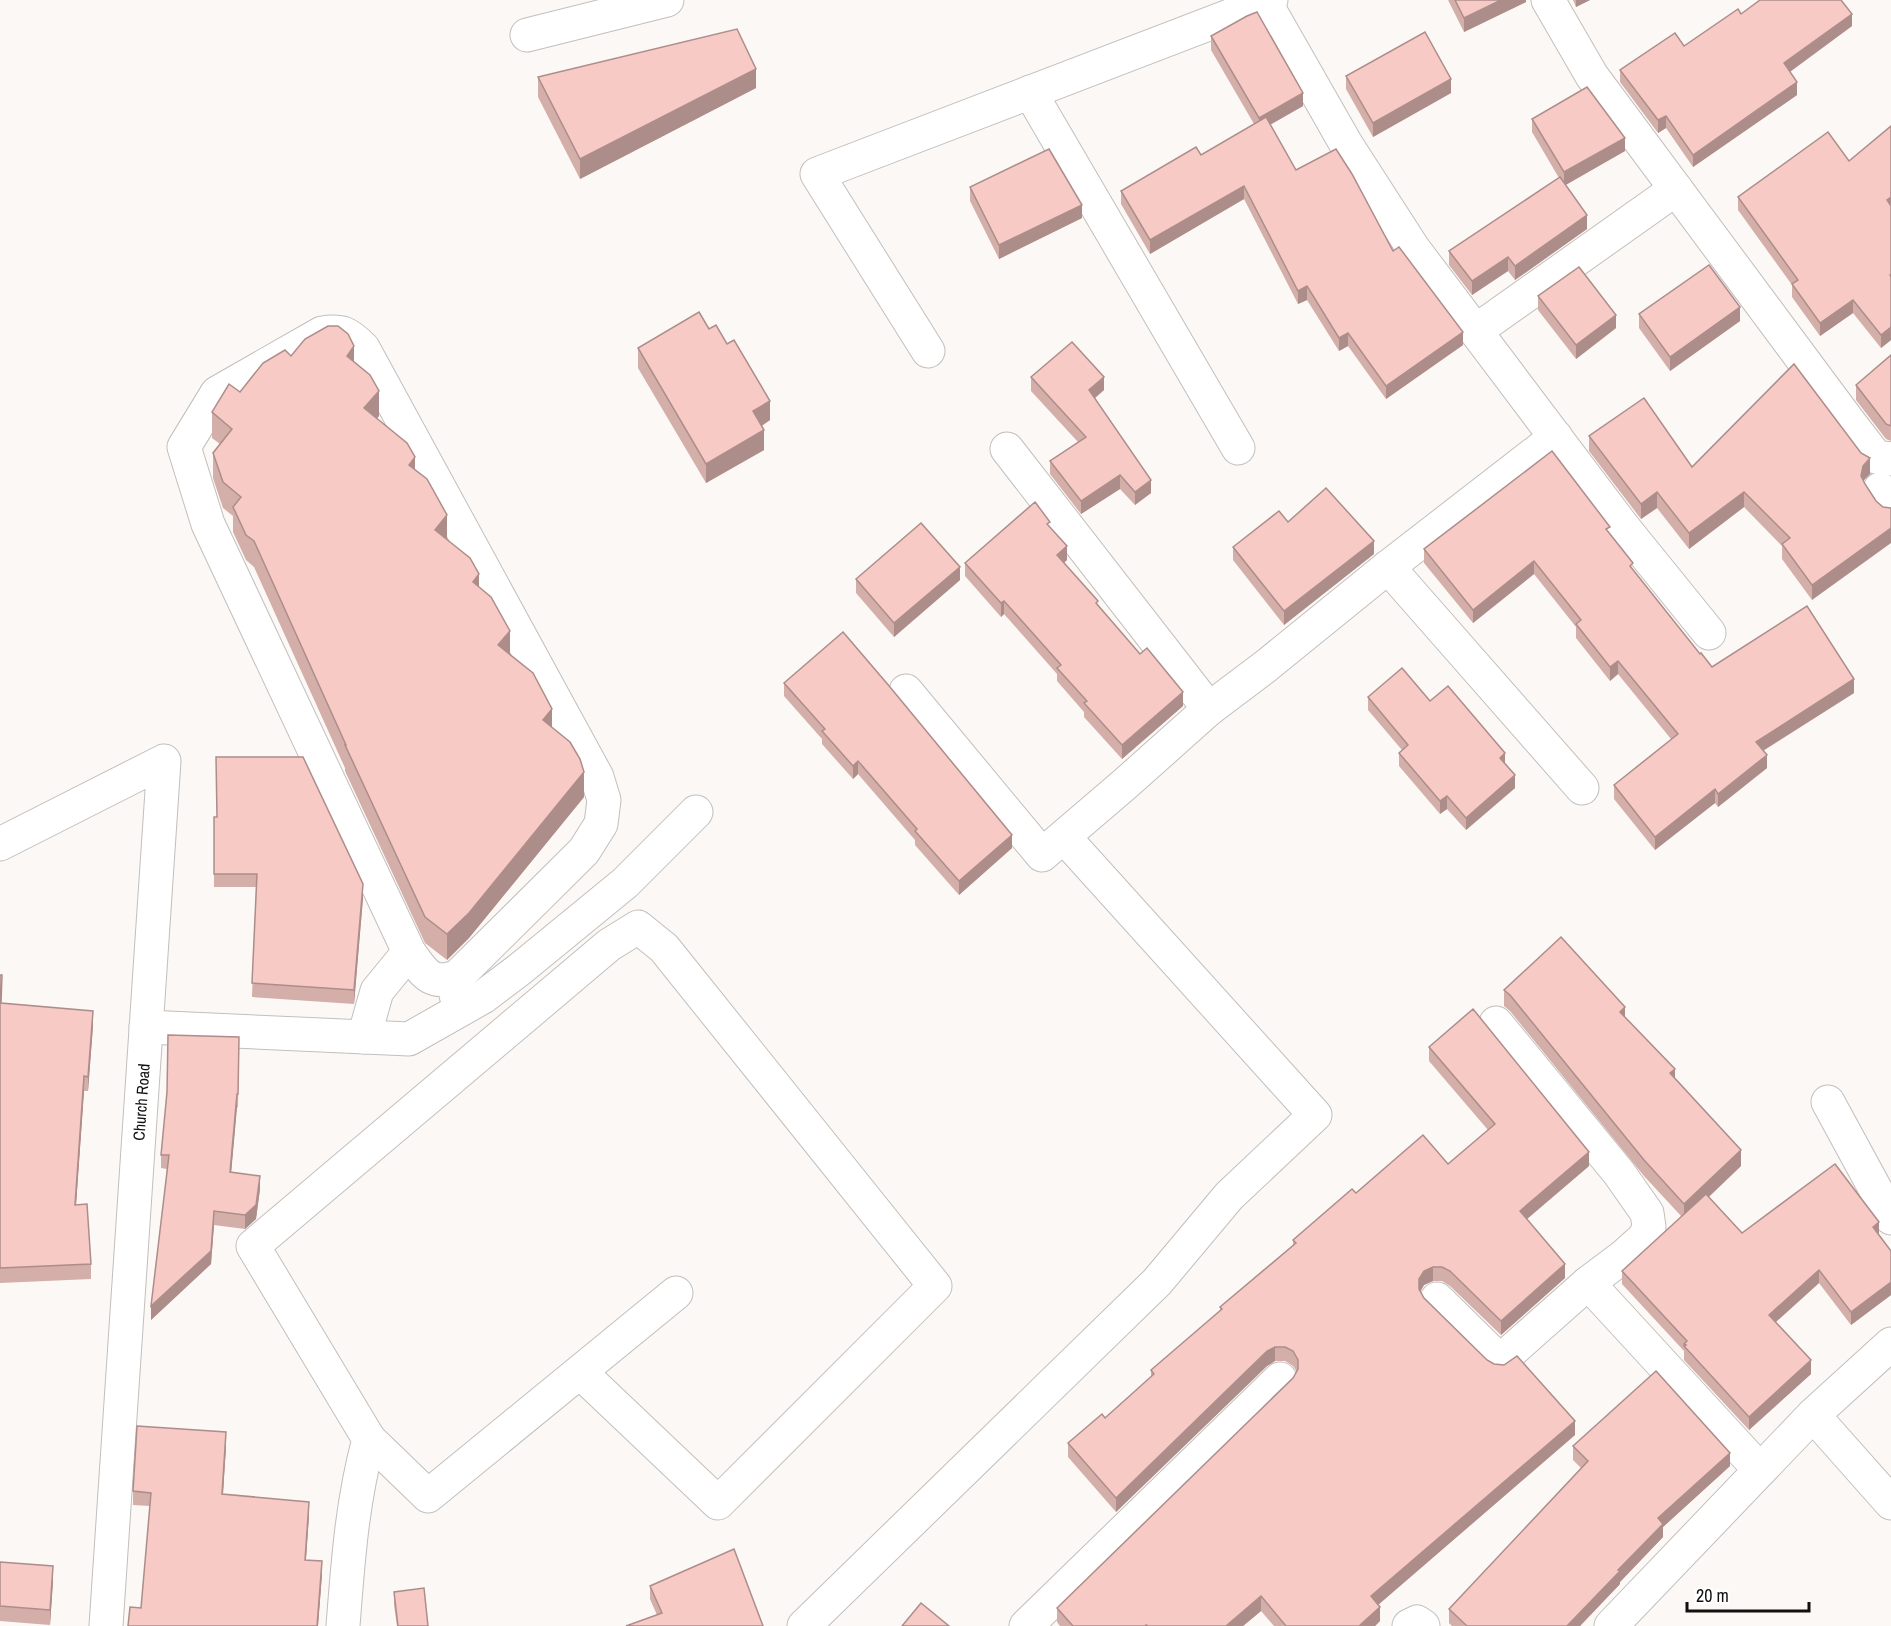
<svg xmlns="http://www.w3.org/2000/svg" width="1891" height="1626" font-family="'Archivo Narrow',sans-serif">
<style>
.lines{fill:none;stroke-linecap:round;stroke-linejoin:round}
.minor-casing{stroke:#c2bfbc;stroke-width:35}
.minor{stroke:#fff;stroke-width:33}
.wall{fill:#d4aea9}
.shaded-wall{fill:#ad8d8a}
.building{fill:#f7cac5;stroke:#ad8d8a;stroke-width:1.5}
.labels{text-anchor:middle;stroke-width:5;stroke-linejoin:round;paint-order:stroke}
.street-label{font-size:16px;fill:#11100f;stroke:#fff}
</style>
<rect width="100%" height="100%" fill="#fcf8f5"/>
<g class="lines">
<defs>
<g id="minor">
<polyline points="1548,0 1592,76 1849,422 1876,457 1891,459"/>
<polyline points="1265,2 1346,144 1413,248 1624,528 1709,633"/>
<polyline points="527,35 667,0"/>
<polyline points="1030,92 1238,448"/>
<polyline points="1477,330 1676,189"/>
<polyline points="928,351 817,174 1271,0"/>
<polyline points="1007,449 1209,709"/>
<polyline points="1880,489 1891,505"/>
<polyline points="1388,567 1582,788"/>
<polyline points="906,691 1042,855 1125,784 1209,709 1266,666 1388,567 1556,437"/>
<polyline points="0,844 164,761 106,1626"/>
<path d="M458 976C431 987 424 973 409 952L208 524 184 447 217 393 322 333C342 330 348 333 363 348L597 777 604 800 601 824 584 851 458 976 456 995 461 1009"/>
<polyline points="146,1027 409,1039 483,997 520,969 625,883 696,812"/>
<polyline points="364,1037 377,991 409,952"/>
<polyline points="1828,1102 1891,1218"/>
<polyline points="1588,1283 1760,1470"/>
<polyline points="1437,1299 1500,1361 1588,1283 1624,1256 1645,1237 1649,1227 1647,1213 1619,1173 1496,1023"/>
<polyline points="1813,1415 1891,1503"/>
<polyline points="369,1439 428,1496 676,1293"/>
<path d="M343 1626C348 1561 352 1502 369 1439L253 1246 609 945 638 927 664 948 935 1286 718 1503 580 1372"/>
<polyline points="804,1626 1157,1282 1229,1196 1315,1115 1064,837"/>
<polyline points="1026,1626 1280,1379"/>
<polyline points="1409,1626 1417,1622 1423,1626"/>
<polyline points="1611,1626 1813,1415 1891,1344"/>
</g>
</defs>
<use href="#minor" class="minor-casing"/>
<use href="#minor" class="minor"/>
</g>
<g class="wall">
<polygon points="1448,0 1526,0 1526,2 1464,32"/>
<polygon points="1573,0 1590,0 1576,7"/>
<polygon points="1741,14 1852,26 1790,72 1797,95 1693,167 1666,128 1658,133 1620,82 1620,70 1684,46"/>
<polygon points="1211,36 1303,106 1270,125 1296,170 1393,251 1463,345 1386,399 1348,346 1339,351 1307,300 1298,304 1244,199 1150,254 1121,204 1121,191 1201,155 1254,124 1211,50"/>
<polygon points="1346,76 1451,93 1373,137 1346,89"/>
<polygon points="538,77 756,88 580,179 538,97"/>
<polygon points="1532,119 1625,151 1565,185 1587,229 1515,280 1508,271 1472,295 1449,265 1449,251 1559,178 1532,132"/>
<polygon points="1891,126 1891,340 1881,348 1853,313 1820,336 1792,297 1792,285 1738,210 1738,197 1849,161"/>
<polygon points="970,187 1082,218 999,259 970,201"/>
<polygon points="1538,296 1616,328 1576,359 1538,310"/>
<polygon points="1639,314 1740,321 1670,371 1639,328"/>
<polygon points="709,329 770,420 762,426 764,450 706,483 638,368 638,348"/>
<polygon points="1891,355 1891,441 1886,439 1856,400 1856,385"/>
<polygon points="291,356 354,362 379,416 377,418 415,469 447,539 479,587 510,655 552,727 584,797 469,938 447,960 425,943 345,771 345,768 254,567 246,560 233,532 233,516 223,508 213,478 213,453 220,444 212,438 212,412"/>
<polygon points="1031,377 1104,390 1095,398 1151,493 1135,505 1120,489 1081,514 1050,474 1050,461 1078,442 1031,391"/>
<polygon points="1589,436 1692,467 1870,474 1863,481 1812,600 1782,559 1782,546 1744,507 1689,549 1657,508 1641,519 1589,451"/>
<polygon points="1050,527 1067,560 1064,563 1098,606 1183,706 1122,759 1084,717 1084,712 1057,681 1057,674 1004,614 1001,617 965,576 965,563"/>
<polygon points="1610,534 1633,571 1700,654 1712,667 1854,693 1763,751 1767,768 1718,807 1715,803 1655,850 1614,799 1614,785 1671,739 1618,674 1610,681 1576,638 1576,627 1534,574 1473,623 1424,563 1424,549"/>
<polygon points="1233,547 1374,554 1284,625 1233,560"/>
<polygon points="856,579 960,580 894,637 856,593"/>
<polygon points="784,683 1012,848 959,895 915,845 915,840 858,774 853,779 822,744 822,739 784,696"/>
<polygon points="1368,697 1430,701 1505,764 1515,788 1466,830 1447,809 1440,814 1399,766 1399,753 1402,750 1368,710"/>
<polygon points="214,817 363,898 354,1004 252,997 256,887 214,887"/>
<polygon points="0,975 1,1003 93,1026 88,1091 84,1091 76,1205 91,1264 91,1279 0,1283"/>
<polygon points="1504,990 1625,1017 1675,1078 1741,1166 1709,1197 1742,1233 1879,1235 1891,1251 1891,1295 1851,1325 1819,1283 1776,1322 1811,1374 1749,1430 1684,1360 1684,1351 1622,1284 1622,1271 1682,1217 1644,1176 1510,1011 1504,1006"/>
<polygon points="239,1037 238,1108 237,1107 231,1172 260,1189 256,1219 245,1229 214,1225 211,1264 151,1320 167,1169 161,1168 161,1155"/>
<polygon points="1429,1047 1589,1166 1527,1219 1565,1278 1501,1335 1450,1286 1442,1281 1433,1281 1424,1285 1420,1292 1424,1298 1487,1360 1575,1435 1378,1605 1380,1621 1375,1626 1274,1626 1261,1611 1243,1626 1060,1626 1057,1622 1057,1608 1293,1378 1297,1372 1293,1366 1285,1361 1275,1361 1267,1366 1116,1512 1068,1457 1068,1443 1105,1418 1151,1377 1151,1370 1220,1311 1220,1307 1293,1245 1293,1240 1356,1193 1448,1164 1488,1130 1429,1061"/>
<polygon points="226,1446 223,1495 309,1515 306,1560 322,1574 318,1626 128,1626 141,1608 150,1506 133,1505 133,1491"/>
<polygon points="1573,1446 1730,1466 1663,1527 1663,1537 1620,1582 1620,1584 1580,1626 1452,1626 1449,1623 1449,1609 1581,1468 1573,1460"/>
<polygon points="0,1562 53,1581 50,1625 0,1621"/>
<polygon points="650,1586 763,1626 657,1615 650,1599"/>
<polygon points="394,1592 428,1626 397,1626 394,1605"/>
</g>
<g class="shaded-wall">
<polygon points="1501,0 1526,0 1526,2 1464,32 1464,18"/>
<polygon points="1576,0 1590,0 1576,7"/>
<polygon points="1852,14 1852,26 1784,76 1784,63"/>
<polygon points="756,69 756,88 580,179 580,159"/>
<polygon points="1451,79 1451,93 1373,137 1373,123"/>
<polygon points="1797,82 1797,95 1693,167 1693,155"/>
<polygon points="1303,93 1303,106 1259,131 1259,118"/>
<polygon points="1666,116 1666,128 1658,133 1658,120"/>
<polygon points="1625,138 1625,151 1564,186 1564,172"/>
<polygon points="1244,186 1244,199 1150,254 1150,240"/>
<polygon points="1891,197 1891,210 1887,200"/>
<polygon points="1082,205 1082,218 999,259 999,245"/>
<polygon points="1587,215 1587,229 1515,280 1515,266"/>
<polygon points="1508,257 1508,271 1472,295 1472,281"/>
<polygon points="1307,286 1307,300 1298,304 1298,291"/>
<polygon points="1853,300 1853,313 1820,336 1820,323"/>
<polygon points="1740,307 1740,321 1670,371 1670,357"/>
<polygon points="1616,315 1616,328 1576,359 1576,345"/>
<polygon points="1891,327 1891,340 1881,348 1881,335"/>
<polygon points="1463,332 1463,345 1386,399 1386,386"/>
<polygon points="1348,333 1348,346 1339,351 1339,338"/>
<polygon points="354,346 354,371 347,356"/>
<polygon points="1104,377 1104,390 1089,403 1089,390"/>
<polygon points="379,391 379,416 364,434 364,408"/>
<polygon points="770,401 770,420 753,431 753,411"/>
<polygon points="764,430 764,450 706,483 706,464"/>
<polygon points="415,457 415,483 409,465"/>
<polygon points="1870,458 1870,474 1863,481 1861,476 1863,466"/>
<polygon points="1120,475 1120,489 1081,514 1081,501"/>
<polygon points="1151,480 1151,493 1135,505 1135,492"/>
<polygon points="1657,492 1657,508 1641,519 1641,504"/>
<polygon points="1744,492 1744,507 1689,549 1689,533"/>
<polygon points="447,515 447,540 435,530"/>
<polygon points="1891,528 1891,543 1812,600 1812,585"/>
<polygon points="1374,541 1374,554 1284,625 1284,611"/>
<polygon points="1067,546 1067,560 1057,568 1057,555"/>
<polygon points="1534,561 1534,574 1473,623 1473,610"/>
<polygon points="960,567 960,580 894,637 894,623"/>
<polygon points="479,574 479,600 473,582"/>
<polygon points="1004,601 1004,614 1001,617 1001,603"/>
<polygon points="510,631 510,657 498,645"/>
<polygon points="1618,661 1618,674 1610,681 1610,667"/>
<polygon points="1854,679 1854,693 1756,755 1756,742"/>
<polygon points="1183,692 1183,706 1122,759 1122,745"/>
<polygon points="552,709 552,734 543,720"/>
<polygon points="1505,753 1505,766 1500,758"/>
<polygon points="1767,755 1767,768 1718,807 1718,794"/>
<polygon points="858,761 858,774 853,779 853,766"/>
<polygon points="584,772 584,797 469,938 447,960 447,934"/>
<polygon points="1515,775 1515,788 1466,830 1466,818"/>
<polygon points="1715,789 1715,803 1655,850 1655,837"/>
<polygon points="1447,796 1447,809 1440,814 1440,801"/>
<polygon points="1012,835 1012,848 959,895 959,881"/>
<polygon points="363,884 363,898 354,1004 354,990"/>
<polygon points="1625,1007 1625,1023 1620,1012"/>
<polygon points="93,1011 93,1026 88,1091 88,1077"/>
<polygon points="1675,1069 1675,1085 1670,1073"/>
<polygon points="84,1076 84,1091 75,1220 75,1205"/>
<polygon points="237,1094 237,1107 230,1186 230,1172"/>
<polygon points="1741,1150 1741,1166 1684,1220 1684,1204"/>
<polygon points="1589,1152 1589,1166 1520,1225 1520,1211"/>
<polygon points="260,1176 260,1189 256,1219 245,1229 245,1215"/>
<polygon points="214,1211 214,1225 211,1264 151,1320 151,1306"/>
<polygon points="1879,1222 1879,1236 1873,1227"/>
<polygon points="1565,1264 1565,1278 1501,1335 1501,1321"/>
<polygon points="1433,1267 1433,1281 1424,1285 1419,1294 1419,1279 1424,1271"/>
<polygon points="1819,1270 1819,1283 1769,1328 1769,1315"/>
<polygon points="1891,1282 1891,1295 1851,1325 1851,1312"/>
<polygon points="1275,1347 1275,1361 1267,1366 1116,1512 1116,1498 1267,1351"/>
<polygon points="1811,1360 1811,1374 1749,1430 1749,1417"/>
<polygon points="1575,1421 1575,1435 1371,1611 1371,1596"/>
<polygon points="226,1432 226,1446 222,1508 222,1494"/>
<polygon points="1730,1453 1730,1466 1663,1527 1663,1537 1620,1582 1620,1584 1580,1626 1567,1626 1618,1570 1658,1518"/>
<polygon points="309,1502 309,1515 305,1573 305,1560"/>
<polygon points="322,1561 322,1574 318,1626 317,1626"/>
<polygon points="53,1566 53,1581 50,1625 50,1610"/>
<polygon points="1261,1596 1261,1611 1243,1626 1226,1626"/>
<polygon points="1380,1607 1380,1621 1375,1626 1359,1626"/>
</g>
<g class="building">
<polygon points="1455,0 1501,0 1464,18"/>
<polygon points="1760,0 1841,0 1852,14 1784,63 1797,82 1693,155 1666,116 1658,120 1620,70 1675,33 1684,46 1738,9 1741,14"/>
<polygon points="1257,12 1303,93 1259,118 1211,36 1247,16"/>
<polygon points="737,29 756,69 580,159 538,77"/>
<polygon points="1425,32 1451,79 1373,123 1346,76"/>
<polygon points="1587,87 1625,138 1564,172 1532,119"/>
<polygon points="1266,117 1296,170 1336,149 1352,174 1393,251 1399,247 1463,332 1386,386 1348,333 1339,338 1307,286 1298,291 1244,186 1150,240 1121,191 1196,147 1201,155"/>
<polygon points="1891,126 1891,197 1887,200 1891,206 1891,274 1890,275 1891,277 1891,327 1881,335 1853,300 1820,323 1792,284 1798,280 1738,197 1828,132 1849,161"/>
<polygon points="1049,149 1082,205 999,245 970,187"/>
<polygon points="1560,177 1587,215 1515,266 1508,257 1472,281 1449,251"/>
<polygon points="1709,265 1740,307 1670,357 1639,314"/>
<polygon points="1579,267 1616,315 1576,345 1538,296"/>
<polygon points="699,312 709,329 716,325 727,344 734,340 770,401 753,411 764,430 706,464 638,348"/>
<polygon points="328,326 338,326 348,334 354,346 347,356 370,375 379,391 364,408 407,443 415,457 409,465 427,479 447,515 435,530 470,558 479,574 473,582 491,597 510,631 498,645 533,673 552,709 543,720 570,742 580,759 584,772 469,913 447,934 425,917 345,745 346,745 254,541 246,535 233,507 241,497 223,482 213,453 232,429 212,412 229,384 240,392 263,363 285,350 291,356 305,339"/>
<polygon points="1072,342 1104,377 1089,390 1151,480 1135,492 1120,475 1081,501 1050,461 1086,437 1031,377"/>
<polygon points="1891,355 1891,426 1886,424 1856,385"/>
<polygon points="1794,364 1861,453 1870,458 1863,466 1861,476 1865,484 1876,501 1883,507 1891,508 1891,528 1812,585 1782,544 1790,538 1744,492 1689,533 1657,492 1641,504 1589,436 1644,398 1692,467"/>
<polygon points="1552,451 1610,527 1606,529 1633,563 1630,566 1700,654 1701,653 1712,667 1807,606 1854,679 1756,742 1767,755 1718,794 1715,789 1655,837 1614,785 1678,734 1618,661 1610,667 1576,624 1581,620 1534,561 1473,610 1424,549"/>
<polygon points="1326,488 1374,541 1284,611 1233,547 1279,511 1288,522"/>
<polygon points="1035,502 1050,522 1047,524 1067,546 1057,555 1098,601 1096,603 1140,654 1147,648 1183,692 1122,745 1084,703 1087,701 1057,668 1061,665 1004,601 1001,603 965,563"/>
<polygon points="921,523 960,567 894,623 856,579"/>
<polygon points="843,632 890,687 1012,835 959,881 915,831 917,829 858,761 853,766 822,731 825,729 784,683"/>
<polygon points="1402,668 1430,701 1448,686 1505,753 1500,758 1515,775 1466,818 1447,796 1440,801 1399,753 1408,745 1368,697"/>
<polygon points="216,757 303,757 363,884 354,990 252,983 257,874 214,874 214,817 217,817"/>
<polygon points="1561,937 1625,1007 1620,1012 1675,1069 1670,1073 1741,1150 1684,1204 1644,1160 1510,995 1504,990"/>
<polygon points="0,975 2,975 1,1003 93,1011 88,1077 84,1076 75,1205 87,1204 91,1264 0,1268"/>
<polygon points="1473,1009 1589,1152 1520,1211 1565,1264 1501,1321 1450,1271 1442,1267 1433,1267 1424,1271 1419,1279 1419,1289 1424,1298 1487,1360 1494,1364 1504,1365 1517,1356 1575,1421 1371,1596 1380,1607 1359,1626 1286,1626 1261,1596 1226,1626 1148,1626 1146,1625 1145,1626 1073,1626 1057,1608 1293,1378 1298,1369 1298,1360 1293,1351 1285,1347 1275,1347 1267,1351 1116,1498 1068,1443 1102,1414 1105,1418 1154,1374 1151,1370 1222,1309 1220,1307 1296,1243 1293,1240 1352,1189 1356,1193 1423,1135 1448,1164 1495,1124 1429,1047"/>
<polygon points="168,1035 239,1037 238,1094 237,1094 230,1172 260,1176 256,1205 245,1215 214,1211 211,1251 151,1306 169,1155 161,1155 167,1092"/>
<polygon points="1835,1164 1879,1222 1873,1227 1891,1251 1891,1282 1851,1312 1819,1270 1769,1315 1811,1360 1749,1417 1684,1346 1686,1345 1684,1344 1687,1341 1622,1271 1706,1194 1742,1233"/>
<polygon points="1656,1371 1730,1453 1658,1518 1663,1524 1618,1570 1620,1571 1567,1626 1467,1626 1449,1609 1588,1461 1573,1446"/>
<polygon points="137,1426 226,1432 222,1494 309,1502 305,1560 322,1561 317,1626 128,1626 130,1607 141,1608 151,1493 133,1491"/>
<polygon points="734,1549 763,1626 626,1626 662,1613 650,1586"/>
<polygon points="0,1562 53,1566 50,1610 0,1606"/>
<polygon points="424,1588 428,1626 398,1626 394,1592"/>
<polygon points="921,1603 949,1626 902,1626"/>
</g>
<g class="labels">
<g class="street-label">
<text transform="translate(141 1102) rotate(-86)" y="6">Church Road</text>
</g>
</g>
<path d="M1687 1602v9h122v-9" fill="none" stroke="#11100f" stroke-width="3"/>
<text x="1696" y="1602" font-size="18" fill="#11100f" stroke="#ffffff" stroke-width="4.5" paint-order="stroke">20 m</text>
</svg>
